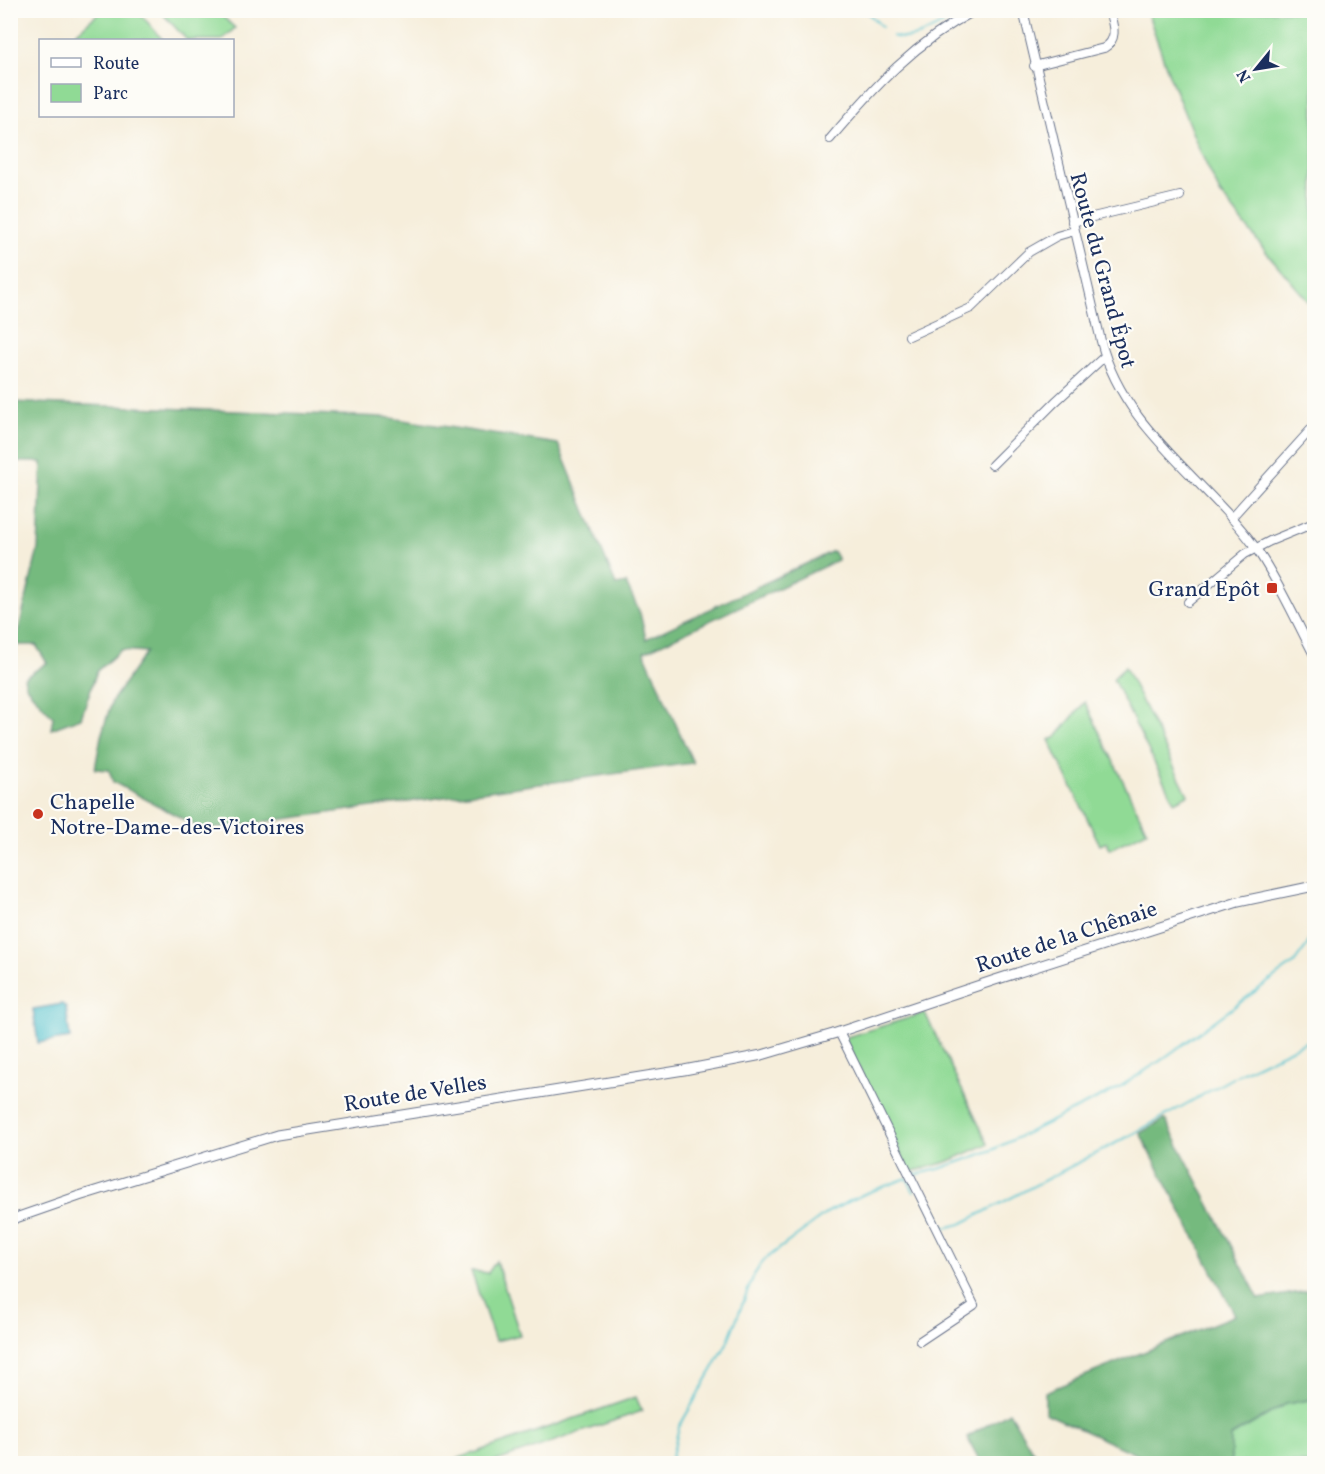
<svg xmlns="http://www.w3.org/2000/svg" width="1325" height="1474" font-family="Vollkorn,serif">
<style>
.green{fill:#90da95;stroke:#56847a;stroke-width:1.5}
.forest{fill:#74ba7e;stroke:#48746e;stroke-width:1.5}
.water{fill:#55c2ce;stroke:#387896;stroke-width:1.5}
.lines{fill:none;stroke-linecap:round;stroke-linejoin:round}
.stream{stroke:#55c2ce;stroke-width:2}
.minor-casing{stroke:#68728a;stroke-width:10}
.major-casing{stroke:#68728a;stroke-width:11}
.minor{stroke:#fff;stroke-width:8}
.major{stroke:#fff;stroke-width:9}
.poi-dot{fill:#c8321e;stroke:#fdfcf7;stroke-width:2}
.labels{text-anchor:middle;stroke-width:4.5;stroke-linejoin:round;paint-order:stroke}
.street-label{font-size:22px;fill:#1b2f5e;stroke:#fdfcf7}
.poi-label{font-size:22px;fill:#1b2f5e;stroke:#fdfcf7;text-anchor:end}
</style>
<rect width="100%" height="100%" fill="#fdfcf7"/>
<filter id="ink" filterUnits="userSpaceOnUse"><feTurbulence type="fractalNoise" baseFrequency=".0167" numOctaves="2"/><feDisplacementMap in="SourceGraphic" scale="12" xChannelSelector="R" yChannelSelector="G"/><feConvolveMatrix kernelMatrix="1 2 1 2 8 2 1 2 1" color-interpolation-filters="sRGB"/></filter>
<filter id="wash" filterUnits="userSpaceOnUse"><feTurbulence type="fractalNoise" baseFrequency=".008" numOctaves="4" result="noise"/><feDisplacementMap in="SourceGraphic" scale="24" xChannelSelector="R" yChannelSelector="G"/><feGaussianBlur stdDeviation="1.35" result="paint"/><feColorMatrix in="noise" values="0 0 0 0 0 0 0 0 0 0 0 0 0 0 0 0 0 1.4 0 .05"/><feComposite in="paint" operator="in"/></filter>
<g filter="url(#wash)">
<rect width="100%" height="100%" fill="#f6eedb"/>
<g class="green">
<polygon points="137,10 163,40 68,40 101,11"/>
<polygon points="160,11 217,11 235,28 222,40 187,40"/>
<polygon points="1147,11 1314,11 1314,308 1267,253 1220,193 1199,149 1169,75"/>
<polygon points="1125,667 1188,795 1174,802 1113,679"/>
<polygon points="1085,702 1147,831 1110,849 1107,842 1100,845 1049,740 1055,738"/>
<polygon points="925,1013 988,1144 947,1162 910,1172 845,1040 847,1037"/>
<polygon points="496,1261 520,1335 495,1341 471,1271 488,1273"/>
<polygon points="636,1397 642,1411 491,1463 452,1463 451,1461"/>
<polygon points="1314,1399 1314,1463 1231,1463 1230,1437 1286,1404"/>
</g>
<g class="forest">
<polygon points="11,402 384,417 558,444 616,585 626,583 640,613 646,639 833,551 838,560 644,652 693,763 204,830 113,782 109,770 95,769 101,736 112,701 146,652 121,650 97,671 81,718 51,729 53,717 27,688 24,678 47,663 36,645 15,645 38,549 42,462 11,462"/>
<polygon points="1165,1119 1259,1299 1314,1290 1314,1399 1286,1404 1231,1436 1231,1463 1155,1463 1045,1413 1045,1392 1235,1315 1140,1133"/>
<polygon points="1009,1412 1040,1463 981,1463 967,1437"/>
</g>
<polygon class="water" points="62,1004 66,1007 70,1038 38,1043 33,1009"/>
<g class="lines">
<g class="stream">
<polyline points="865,10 882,27"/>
<path d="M892 36C914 44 938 26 957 16"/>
<polyline points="914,1175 939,1169 990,1151 1115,1090 1160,1061 1294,963 1308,944 1314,924"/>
<polyline points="933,1214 945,1228 961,1224 1133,1134 1243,1072 1314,1038"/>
<polyline points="670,1464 679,1427 715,1365 727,1343 754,1275 763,1261 828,1212 864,1194 907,1178 914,1192"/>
</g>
</g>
</g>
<g filter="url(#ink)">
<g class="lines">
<defs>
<g id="minor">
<path d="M1023 10 1101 341C1123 429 1204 477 1255 547 1277 578 1296 621 1314 655"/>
<path d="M1034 66 1104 48C1119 39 1113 25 1109 10"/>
<path d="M830 139C874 87 915 42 976 10"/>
<polyline points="1072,222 1180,196"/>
<polyline points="909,336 971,308 1029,252 1057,236 1074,231"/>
<polyline points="992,465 1055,402 1105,356"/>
<polyline points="1231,518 1314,426"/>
<polyline points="1188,602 1245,554 1270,541 1314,523"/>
<polyline points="839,1032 974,1305 920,1341"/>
</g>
<polyline id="major" points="10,1220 79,1196 277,1135 684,1070 762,1055 833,1034 995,980 1238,902 1314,886"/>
</defs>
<use href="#minor" class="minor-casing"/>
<use href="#major" class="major-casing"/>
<use href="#minor" class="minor"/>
<use href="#major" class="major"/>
</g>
</g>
<g class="poi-dot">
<rect x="1266" y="582" width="12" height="12" rx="3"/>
<circle cx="38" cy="814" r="6"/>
</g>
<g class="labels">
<g class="street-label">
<text transform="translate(1104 270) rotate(75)" y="8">Route du Grand Épot</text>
<text transform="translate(1066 936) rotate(-18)" y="8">Route de la Chênaie</text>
<text transform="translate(415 1092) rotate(-9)" y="8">Route de Velles</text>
</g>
<g class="poi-label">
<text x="1260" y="596">Grand Epôt</text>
<text x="50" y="809" text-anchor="start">Chapelle<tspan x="50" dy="25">Notre-Dame-des-Victoires</tspan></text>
</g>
</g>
<rect width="1325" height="1474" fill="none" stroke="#fdfcf7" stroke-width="36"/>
<rect x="39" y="39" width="195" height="78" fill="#fdfcf7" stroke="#a3aaba" stroke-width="1.5"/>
<rect x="51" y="58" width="30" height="9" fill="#ffffff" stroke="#a3aaba" stroke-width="1.5"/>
<text x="93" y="69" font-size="18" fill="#1b2f5e">Route</text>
<rect x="51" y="84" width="30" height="18" fill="#90da95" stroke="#a3aaba" stroke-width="1.5"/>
<text x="93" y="99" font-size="18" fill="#1b2f5e">Parc</text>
<g transform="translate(1256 69) rotate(240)" stroke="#fdfcf7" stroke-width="4.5" paint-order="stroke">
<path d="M0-4.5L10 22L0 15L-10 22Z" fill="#1b2f5e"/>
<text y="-9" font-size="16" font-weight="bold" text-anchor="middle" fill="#1b2f5e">N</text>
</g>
</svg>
